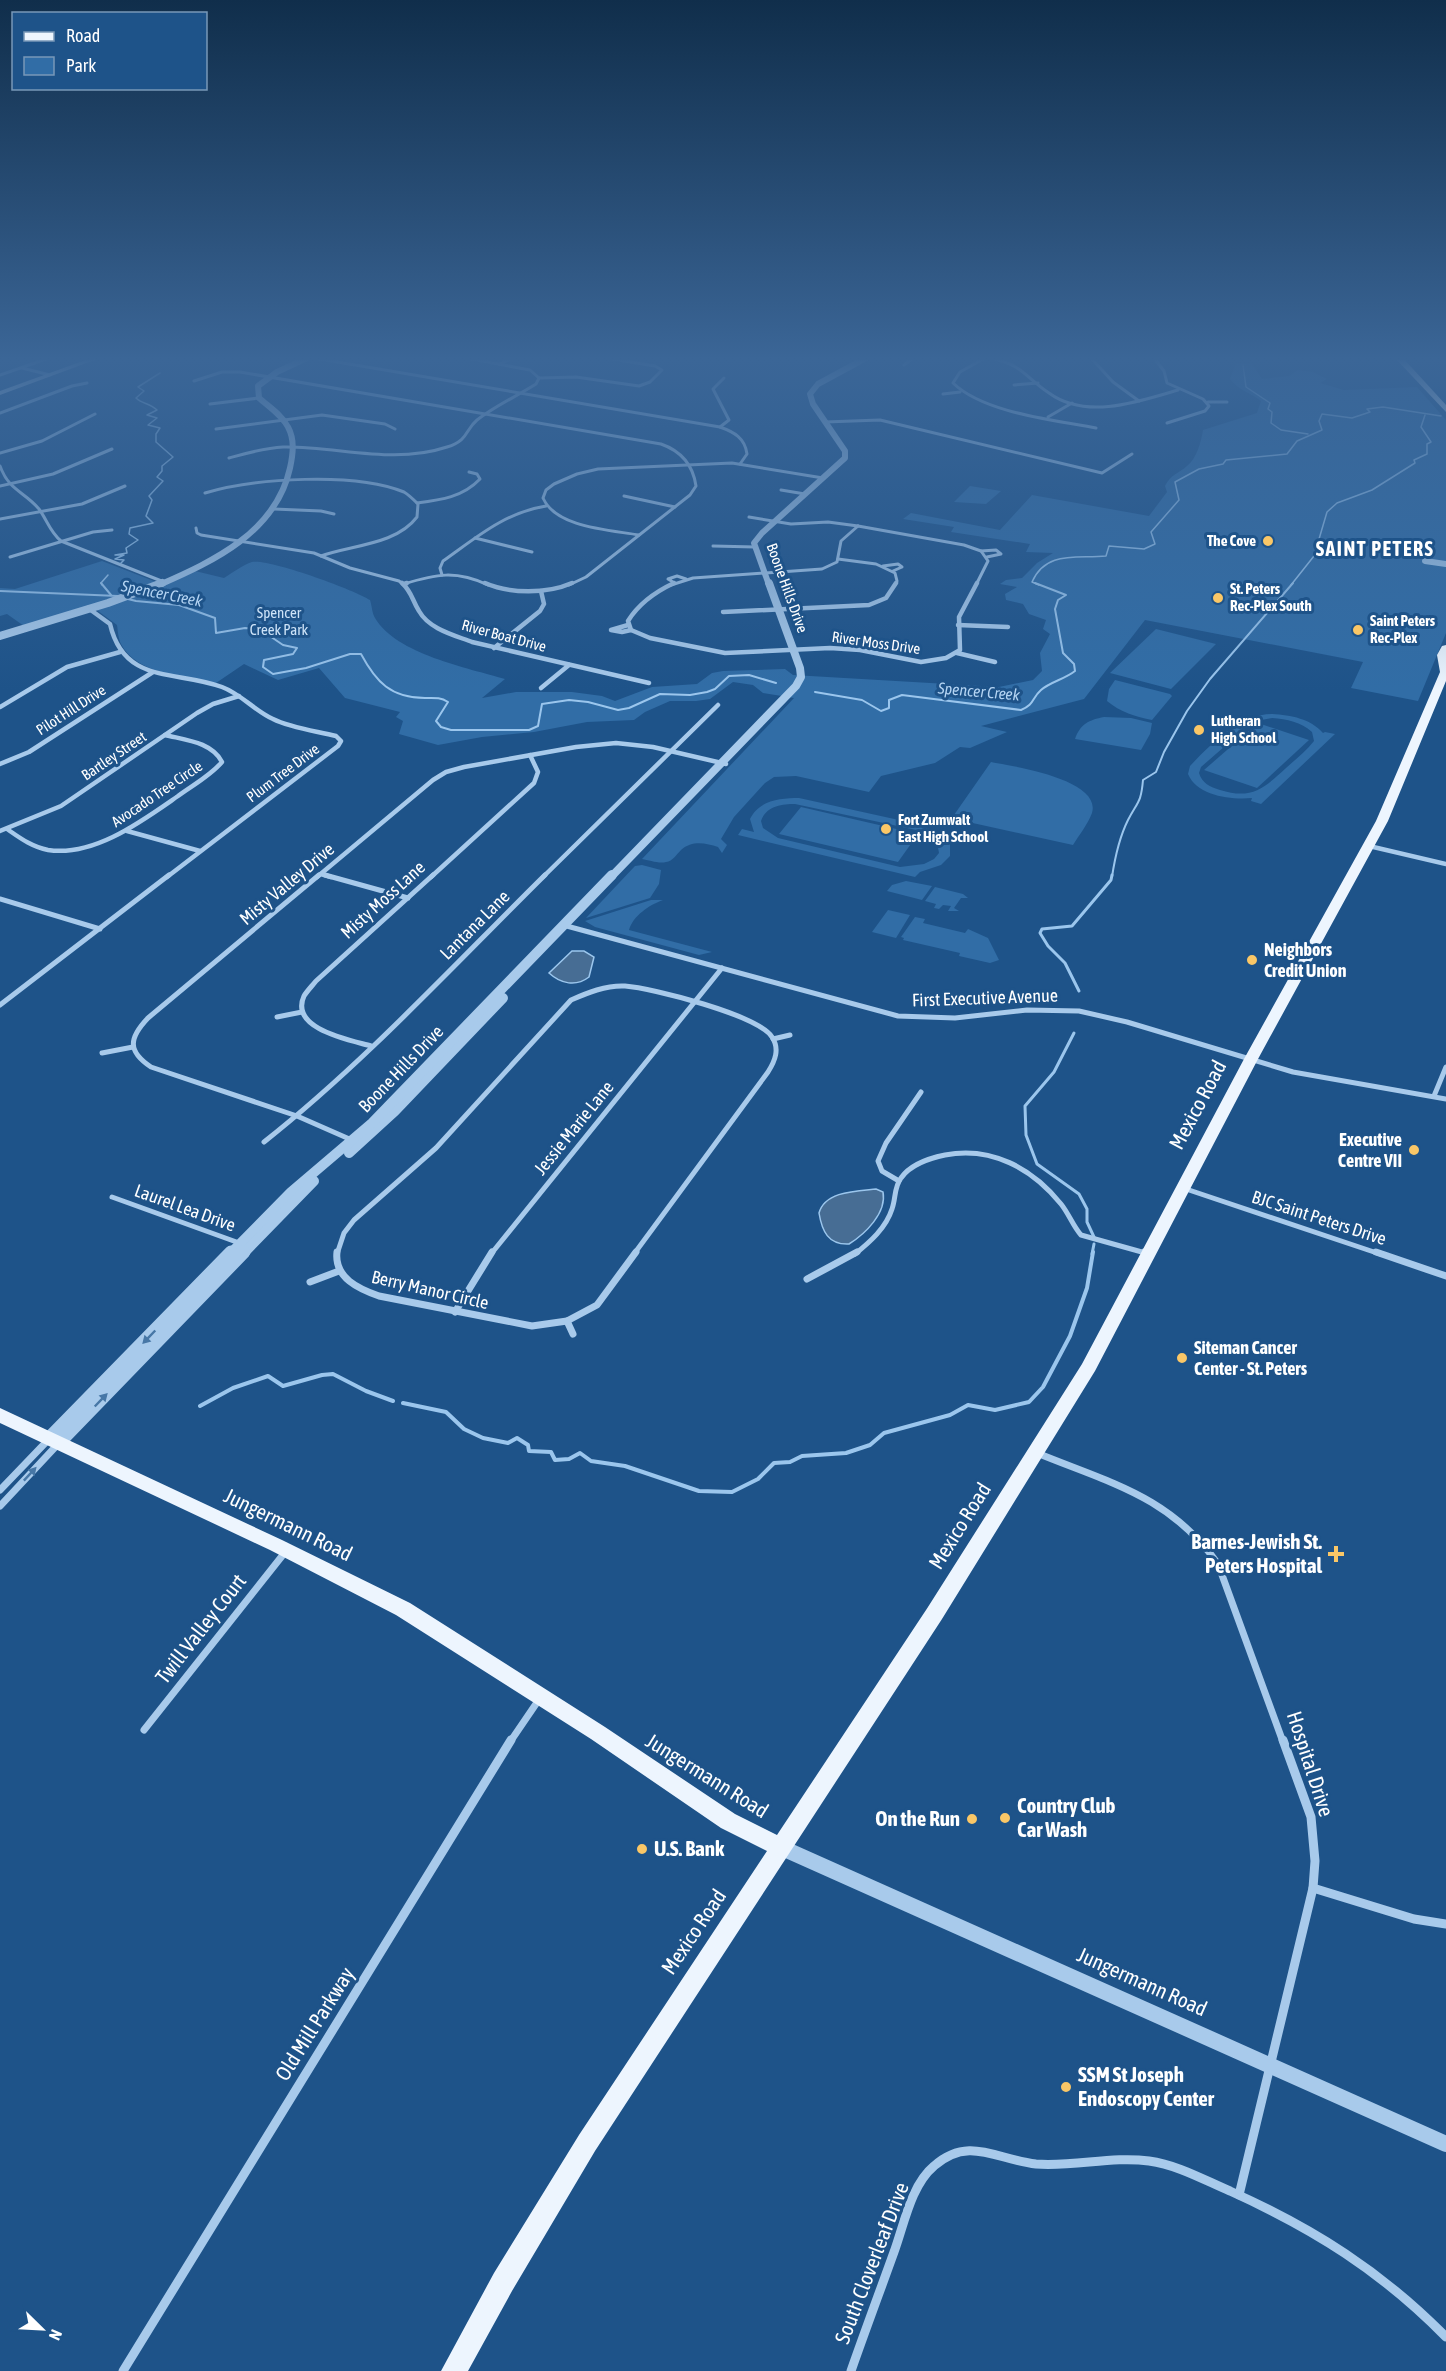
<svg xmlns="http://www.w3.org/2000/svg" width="1446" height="2371" font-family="'Asap Condensed',sans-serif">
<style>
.green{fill:#316da6;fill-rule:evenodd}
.water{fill:#476d94;stroke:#9bc6ed;stroke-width:1.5}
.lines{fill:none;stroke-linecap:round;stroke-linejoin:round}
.stream-far3{stroke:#9bc6ed;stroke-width:1.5}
.stream-far2{stroke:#9bc6ed;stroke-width:2}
.stream-far1{stroke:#9bc6ed;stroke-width:3}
.stream{stroke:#9bc6ed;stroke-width:4}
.minor-far4{stroke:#a8caeb;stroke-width:3}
.minor-far3{stroke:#a8caeb;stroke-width:4.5}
.minor-far2{stroke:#a8caeb;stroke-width:5}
.minor-far1{stroke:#a8caeb;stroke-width:7}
.minor{stroke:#a8caeb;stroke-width:9}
.tertiary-far4{stroke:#a8caeb;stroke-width:6}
.tertiary-far3{stroke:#a8caeb;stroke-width:8}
.tertiary-far2{stroke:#a8caeb;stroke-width:10}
.tertiary-far1{stroke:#a8caeb;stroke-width:13}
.tertiary{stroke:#a8caeb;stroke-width:16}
.secondary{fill:#d4e6f8;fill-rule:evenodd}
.primary{fill:#edf5fe;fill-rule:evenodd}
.oneway{fill:#4777a6}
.poi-dot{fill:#fac767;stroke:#1e5389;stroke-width:2}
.labels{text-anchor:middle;stroke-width:6;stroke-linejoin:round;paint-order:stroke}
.far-poi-label{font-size:15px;font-weight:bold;fill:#fff;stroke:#1e5389;text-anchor:start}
.far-street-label{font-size:15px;fill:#fff;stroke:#1e5389}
.far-park-label{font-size:15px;fill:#cde3f8;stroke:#1e5389}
.far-water-label{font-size:16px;font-style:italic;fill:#b4d4f3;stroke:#1e5389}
.street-label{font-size:18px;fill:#fff;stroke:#1e5389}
.poi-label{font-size:18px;font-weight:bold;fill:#fff;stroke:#1e5389;text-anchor:start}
.far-district-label{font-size:20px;font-weight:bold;letter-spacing:1.5px;fill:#fff;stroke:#1e5389}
.near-street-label{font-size:21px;fill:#fff;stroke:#1e5389}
.near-poi-label{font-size:21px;font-weight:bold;fill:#fff;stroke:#1e5389;text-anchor:start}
</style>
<rect width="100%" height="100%" fill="#1e5389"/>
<g class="green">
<path d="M1236 363 1252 364 1262 379 1289 376 1298 370 1313 372 1327 379 1320 383 1344 390 1417 387 1446 420V633L1418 701 1351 688 1363 662 1145 620 1084 699 981 726 1007 732 970 748 960 747 935 763 881 776 869 792 796 776 774 777 765 783 734 817 721 839 727 845 722 853 718 847C706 843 692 840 681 850 676 855 673 861 666 862 659 864 649 860 642 859L794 698 763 693 753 685 733 682 710 699 696 701H670L645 712 634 720 587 722 534 732 482 737 438 745 399 734 403 721 396 717 400 712 345 698 319 668 278 680 244 664 216 683C186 677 136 674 121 644 118 638 118 631 117 625L90 605 24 626 7 614 0 616V588L15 589 102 561 164 585 195 571 224 578C232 573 243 565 252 562 268 558 355 590 370 600 372 606 372 613 375 618 396 654 468 668 505 679L482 698 516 692H572L602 696 615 701 652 687 697 684 712 673 723 671 785 669 793 675 999 687 1033 680 1042 671 1040 653 1050 634 1043 629 1046 620 1029 614 1023 604 1006 600 1005 594 1017 587 1000 584 1006 580 1022 578 1037 563 1053 553 1026 552 1030 544 951 532 954 527 903 519 911 513 1000 530 1032 495 1149 516 1167 492 1165 486C1171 474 1178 474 1187 466 1197 458 1201 442 1203 430L1257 413 1261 401C1250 392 1239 391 1230 379Z"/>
<polygon points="970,486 1001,491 986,504 954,502"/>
<polygon points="1156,629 1216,644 1171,689 1110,673"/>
<path d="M1115 680 1170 694 1172 696 1152 720C1136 717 1120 712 1107 701L1109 689Z"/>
<path d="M1272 714C1291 715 1311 719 1323 733L1325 732 1335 734 1261 804 1251 801 1252 798C1231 800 1197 796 1188 774L1190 766C1212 743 1240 714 1272 714ZM1272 718C1287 719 1301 722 1312 732L1314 741C1306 751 1296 759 1286 768 1264 788 1252 800 1220 790 1210 787 1202 783 1199 773L1201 767 1248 726 1256 721Z"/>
<path d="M1104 717 1131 718 1152 723 1150 734 1141 750 1075 739C1080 724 1089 720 1104 717Z"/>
<polygon points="1258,723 1309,740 1257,788 1204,770"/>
<path d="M991 762C1012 766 1102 779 1092 813 1088 824 1079 835 1073 845L959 820 954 815Z"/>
<path d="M799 798 917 824 939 832 950 844V856L941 865 920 872 915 877 738 835 742 829 754 832 750 819C759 800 781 798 799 798ZM795 804 921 831 937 842 939 853 934 859 924 864 900 867 778 838 763 828 761 821C766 806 782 804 795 804Z"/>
<polygon points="801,807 918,834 898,862 779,834"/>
<polygon points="642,865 661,870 659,884 650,898 586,918 635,866"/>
<polygon points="906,881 932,886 922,900 887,891 892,885"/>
<polygon points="935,887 963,894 968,898 961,898 954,908 959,911 948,911 951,906 943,905 939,909 934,908 936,904 925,901"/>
<path d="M651 900H663C649 905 633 916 629 930L712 952 699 955 595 927 585 921Z"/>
<polygon points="888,910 910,915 896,938 872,932"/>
<polygon points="915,917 925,919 923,923 965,933 968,929 988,938 999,960 990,963 959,956 960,953 903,940 904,938 901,937"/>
</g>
<g class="water">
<path d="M572 951H584L594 957 589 977C576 987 561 984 549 973Z"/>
<path d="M876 1189 883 1192C887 1213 865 1234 849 1244 828 1245 822 1231 819 1213 825 1191 857 1191 876 1189Z"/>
</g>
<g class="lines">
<g class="stream-far3">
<polyline points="1243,365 1246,387 1270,403 1268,409 1272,412 1271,423 1281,430 1308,434"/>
<path d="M121 563 124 560 115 559 124 555H115L127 553 126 548 138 540 129 534 130 528 153 523 146 516 152 500 149 496 163 481 157 477 162 471V466L173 457 156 442V434L160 428 148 425 157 418 147 415 157 410C150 403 142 404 136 398L144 391 138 387 160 373"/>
<polyline points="102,585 101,583 108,575"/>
<path d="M1039 585 1032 582C1046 550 1077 559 1106 556L1109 546 1144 549 1155 544 1151 532 1179 500 1175 482 1199 469 1223 464 1226 460 1287 454 1297 441 1322 430 1319 421 1322 414 1352 418 1370 412 1367 409 1383 407 1441 416"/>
<polyline points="1291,585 1314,556 1327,512 1337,503 1372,490 1415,463 1414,460 1427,454 1427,444 1431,442 1421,427 1425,415"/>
</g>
<g class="stream-far2">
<polyline points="101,583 111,595"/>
<polyline points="0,591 118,596"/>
<path d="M124 598 136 601 179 605 215 618 216 633 245 628 261 630 283 645 297 648 293 654 264 660 263 667 273 674 306 668 350 654H361C376 682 391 698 425 698 434 698 440 697 448 702L436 721 441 727 451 730H529L538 726 542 704 569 700 588 702 618 710 629 708 660 694 690 695 707 692 715 689 729 676 749 675 776 683"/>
<path d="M815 692 862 700 881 711 889 708V700L902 695 1021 710C1035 704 1031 699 1041 690 1050 682 1065 679 1075 671L1074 664 1063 653 1055 609 1058 600 1066 595 1035 583"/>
<path d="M1112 877C1115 857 1119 838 1128 820 1138 801 1141 803 1143 780L1156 772 1164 752 1187 711 1210 679 1293 583"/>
</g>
<g class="stream-far1">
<polyline points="1079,991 1065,963 1048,946 1040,933 1042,929 1072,926 1111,880 1112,875"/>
<polyline points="1074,1033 1054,1072 1025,1106 1026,1135 1037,1164 1079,1194 1087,1209 1087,1222 1094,1237"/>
<polyline points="1092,1254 1094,1244"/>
</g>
<g class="stream">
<polyline points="403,1403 446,1412 464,1429 483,1438 508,1443 517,1438 528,1445 529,1451 551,1452 555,1460 569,1459 580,1453 591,1461 625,1466 699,1491 732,1492 758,1479 774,1463 790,1462 802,1456 846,1453 870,1445 884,1433 950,1415 968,1405 995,1410 1029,1402 1043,1387 1070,1336 1087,1288 1093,1252"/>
<polyline points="200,1406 233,1388 268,1376 283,1386 322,1375 333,1374 366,1391 393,1401"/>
</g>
<g class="minor-far4">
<path d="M314 358 720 427C734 432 745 438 747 454L740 464"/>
<polyline points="466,358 530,370 539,378"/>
<path d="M985 358 960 372 953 383C984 413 1054 420 1096 428"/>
<path d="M991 358C1023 365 1025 377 1049 393 1086 420 1138 402 1178 390"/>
<polyline points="1091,358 1113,382 1139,401"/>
<polyline points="1154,358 1164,371 1167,383 1203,399 1209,406 1205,411 1167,423"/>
<polyline points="499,364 513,358"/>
<polyline points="904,365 913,358"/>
<polyline points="22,368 50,375"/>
<polyline points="0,375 49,358"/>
<polyline points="539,378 576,377 639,386 650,382 662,370 655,366 607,358"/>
<path d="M194 381 222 372H240L661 444C681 451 693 465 696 486L690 495 586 577 569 585"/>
<polyline points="1014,385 1038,383"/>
<polyline points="943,394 960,392"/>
<polyline points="1208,402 1227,402"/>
<polyline points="210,404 259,398"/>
<polyline points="0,413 72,386 87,383"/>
<polyline points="1048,417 1072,403"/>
<polyline points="825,422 880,420 1102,473 1132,454"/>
<polyline points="720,427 729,420 713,389 724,378"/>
<polyline points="216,429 322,415 385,424 395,429"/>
<polyline points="0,453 42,441 95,414"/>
<path d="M229 458C247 453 264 448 283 447 338 446 393 465 447 447 469 440 465 430 477 420 495 406 517 396 536 384L539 378"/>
<path d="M0 466C9 491 24 491 39 509 47 520 50 532 61 541L164 582"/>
<polyline points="0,486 53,474 112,449"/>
<polyline points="781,490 805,494"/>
<path d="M205 493C255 478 355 472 404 492 409 495 414 500 418 504L417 517C396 545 351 545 321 556"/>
<polyline points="624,496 675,507"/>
<path d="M417 503C441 500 463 497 480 479L477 474 469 472"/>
<polyline points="274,509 321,511 334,514"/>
<polyline points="749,517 791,524 828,522 858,526"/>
<polyline points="0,519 82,504 125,486"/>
<polyline points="858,526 964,545 981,551 988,561 976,585"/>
<polyline points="196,528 197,533 201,535 314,553 350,568 399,581 404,585"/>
<path d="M639 535C611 530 556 528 543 498L546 490 554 484 577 474 598 469 732 463 823 478"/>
<polyline points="475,538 532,552"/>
<polyline points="713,546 755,547"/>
<polyline points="981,551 996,550 1001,554 987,557"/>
<polyline points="10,557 93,532 112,530"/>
<polyline points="838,559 876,564 895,573 897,581 895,585"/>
<polyline points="883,566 898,564 902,567 893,571"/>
<path d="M442 575 440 568 443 561C477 537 504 513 546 506"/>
<polyline points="673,582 668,579 677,576 686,579"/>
<path d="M404 584C436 574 456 570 488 585"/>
<polyline points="671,585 693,578 822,569 837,562 841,541 858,526"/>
</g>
<g class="minor-far3">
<path d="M402 583C412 592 412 600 419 611 429 629 454 635 472 642L649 683"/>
<path d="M485 583C510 594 547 594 572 583"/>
<path d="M674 583C655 592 639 603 628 621L631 630 650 638 725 653 830 648 860 650 921 662 946 658 960 650 959 617 977 583"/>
<polyline points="404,584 407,583"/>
<path d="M88 608 110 624C124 685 177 670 222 687 241 694 255 711 273 719 291 728 316 731 336 736L341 741 338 746 167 877"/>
<polyline points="723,612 869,605 886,598 896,583"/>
<polyline points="628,625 611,630 622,632 631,630"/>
<polyline points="958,625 1008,627"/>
<polyline points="494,648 540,611 544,604 541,591"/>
<polyline points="957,653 995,662"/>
<polyline points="541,688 569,665"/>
<polyline points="0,707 67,667 120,652"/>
<polyline points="0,764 29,752 153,672"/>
<path d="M7 829C20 838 32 847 48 850 94 857 142 821 178 796 193 785 210 776 222 762 212 742 185 740 165 735"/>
<polyline points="0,831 61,806 197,713 213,704 239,696"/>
<polyline points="127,831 200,851"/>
<polyline points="1369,846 1446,864"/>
<polyline points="321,874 331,877"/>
<polyline points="317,877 433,780 446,772 464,767 576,747 616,743 653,747 726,764"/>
<polyline points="431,877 534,783 538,772 530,755"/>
<polyline points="543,877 718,705"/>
</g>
<g class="minor-far2">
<path d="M319 875 148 1018C129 1038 127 1051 151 1067L297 1116 354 1141"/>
<polyline points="325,875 408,898"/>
<polyline points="0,899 100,929"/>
<polyline points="563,925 898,1016 955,1018 1027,1010 1079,1011 1127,1022 1293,1072 1446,1099"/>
<polyline points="0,1005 169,875"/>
<polyline points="277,1017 302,1012"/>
<polyline points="773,1039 790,1035"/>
<path d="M371 1046C350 1040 289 1029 304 996 307 991 312 986 316 981L433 875"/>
<polyline points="102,1053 133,1047"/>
<polyline points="1434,1096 1446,1067"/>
<path d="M264 1142C363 1064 455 964 545 875"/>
<polyline points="899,1181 882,1171 878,1161 886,1143 921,1092"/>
<polyline points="1183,1188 1380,1254"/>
<polyline points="112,1197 242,1244"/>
<path d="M337 1254 344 1233 354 1220 436 1148 571 1000C587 993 606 985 625 986 652 988 758 1015 772 1037 780 1049 775 1061 768 1072L634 1254"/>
<polyline points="491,1254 722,968"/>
<path d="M855 1254C870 1242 886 1228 892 1209 896 1198 894 1187 901 1178 910 1165 930 1158 945 1155 991 1146 1032 1168 1061 1204 1069 1214 1073 1226 1081 1235L1149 1254"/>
</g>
<g class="minor-far1">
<path d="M337 1252C334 1278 359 1289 379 1296L532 1326 567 1321 597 1305 636 1252"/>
<polyline points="1144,1252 1149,1254"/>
<polyline points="1376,1252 1446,1276"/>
<polyline points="807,1279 857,1252"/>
<polyline points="310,1282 339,1271"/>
<polyline points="455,1312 492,1252"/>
<polyline points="567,1321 573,1334"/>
<path d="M1037 1453C1110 1483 1170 1496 1218 1564L1283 1742"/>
<polyline points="0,1490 50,1438"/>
<polyline points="0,1506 59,1443"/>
<polyline points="144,1730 286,1551"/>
<polyline points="510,1742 540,1698"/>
</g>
<g class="minor">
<polyline points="1313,1888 1414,1919 1446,1924"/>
<polyline points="1239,2195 1313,1888 1315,1861 1311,1817 1283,1740"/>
<polyline points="123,2371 511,1740"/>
<path d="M851 2371C865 2331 880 2291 894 2252 904 2225 911 2185 934 2166 969 2135 997 2160 1036 2164 1074 2167 1112 2156 1149 2161 1178 2165 1204 2180 1230 2191 1314 2229 1381 2271 1446 2337"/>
</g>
<g class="tertiary-far4">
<polyline points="1425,561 1446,564"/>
<path d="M159 585C214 561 276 532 290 468 293 454 295 440 288 427 282 415 269 407 259 398L258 386 277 372 307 358"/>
<polyline points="769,585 754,543 762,533 845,458 845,451 813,404 810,394 818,384 866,358"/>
</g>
<g class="tertiary-far3">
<polyline points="0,636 108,603 162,583"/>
<polyline points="611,877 796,686 801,677 800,668 769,583"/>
</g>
<g class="tertiary-far2">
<polyline points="349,1153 395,1111 503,998"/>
<polyline points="230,1254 291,1192 372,1123 612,875"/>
<polyline points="243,1254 314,1181"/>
</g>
<g class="tertiary-far1">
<polyline points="50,1437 231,1252"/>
<polyline points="60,1442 244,1252"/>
</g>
<polyline class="tertiary" points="780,1847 1446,2144"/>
<polygon class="secondary" points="91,358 100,358 0,395 0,391"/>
<g class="primary">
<polygon points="1395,358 1403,358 1446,405 1446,412"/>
<polygon points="1446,645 1446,681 1388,821 1258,1059 1095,1371 942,1619 595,2151 512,2291 468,2371 441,2371 494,2273 579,2135 767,1851 721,1828 591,1739 396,1615 270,1550 0,1423 0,1408 282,1540 410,1603 605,1727 735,1814 777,1835 928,1607 1082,1364 1244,1059 1376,821 1440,672 1437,655 1442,646"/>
</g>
</g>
<defs><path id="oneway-solid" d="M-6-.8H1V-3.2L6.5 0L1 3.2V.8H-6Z" transform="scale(1.5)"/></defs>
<g class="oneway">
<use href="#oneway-solid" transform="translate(149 1337) rotate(134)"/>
<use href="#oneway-solid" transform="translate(101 1400) rotate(-46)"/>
<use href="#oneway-solid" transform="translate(30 1474) rotate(-47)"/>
</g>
<linearGradient id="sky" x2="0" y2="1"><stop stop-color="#102e4b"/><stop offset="0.52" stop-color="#3b6697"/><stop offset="1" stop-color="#3b6697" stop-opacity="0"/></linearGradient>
<rect width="1446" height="690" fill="url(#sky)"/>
<g class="poi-dot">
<circle cx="1268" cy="541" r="6"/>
<circle cx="1218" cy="598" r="6"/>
<circle cx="1358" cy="630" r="6"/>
<circle cx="1199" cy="730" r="6"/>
<circle cx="886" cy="829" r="6"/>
<circle cx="1252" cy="960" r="6"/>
<circle cx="1414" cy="1150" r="6"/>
<circle cx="1182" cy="1358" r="6"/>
<path d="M1333 1545h6v6h6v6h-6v6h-6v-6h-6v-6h6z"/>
<circle cx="1005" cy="1818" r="6"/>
<circle cx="972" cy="1819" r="6"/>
<circle cx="642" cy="1849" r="6"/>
<circle cx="1066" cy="2087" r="6"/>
</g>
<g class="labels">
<g class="far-poi-label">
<text x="1256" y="546" text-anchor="end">The Cove</text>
<text x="1230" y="594">St. Peters<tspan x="1230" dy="17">Rec-Plex South</tspan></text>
<text x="1370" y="626">Saint Peters<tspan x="1370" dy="17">Rec-Plex</tspan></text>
<text x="1211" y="726">Lutheran<tspan x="1211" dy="17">High School</tspan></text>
<text x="898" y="825">Fort Zumwalt<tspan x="898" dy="17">East High School</tspan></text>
</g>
<g class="far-street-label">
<text transform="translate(787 588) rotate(70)" y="5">Boone Hills Drive</text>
<text transform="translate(504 636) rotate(15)" y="5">River Boat Drive</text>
<text transform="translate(876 643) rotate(8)" y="5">River Moss Drive</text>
<text transform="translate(71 710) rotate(-33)" y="5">Pilot Hill Drive</text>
<text transform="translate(114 756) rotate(-34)" y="5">Bartley Street</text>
<text transform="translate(283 773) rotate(-37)" y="5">Plum Tree Drive</text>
<text transform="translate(157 794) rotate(-34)" y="5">Avocado Tree Circle</text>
</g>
<g class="far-park-label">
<text x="279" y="618">Spencer<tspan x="279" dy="17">Creek Park</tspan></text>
</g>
<g class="far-water-label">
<text transform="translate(162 593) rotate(11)" y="6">Spencer Creek</text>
<text transform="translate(979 691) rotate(5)" y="6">Spencer Creek</text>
</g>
<g class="street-label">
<text transform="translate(287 884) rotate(-40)" y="6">Misty Valley Drive</text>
<text transform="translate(383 900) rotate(-42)" y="6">Misty Moss Lane</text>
<text transform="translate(475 925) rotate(-45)" y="6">Lantana Lane</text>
<text transform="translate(985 998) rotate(-2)" y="6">First Executive Avenue</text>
<text transform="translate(401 1069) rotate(-46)" y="6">Boone Hills Drive</text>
<text transform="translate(574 1128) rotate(-51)" y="6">Jessie Marie Lane</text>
<text transform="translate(185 1208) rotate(20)" y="6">Laurel Lea Drive</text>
<text transform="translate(1319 1218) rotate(18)" y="6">BJC Saint Peters Drive</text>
<text transform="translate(430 1290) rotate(13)" y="6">Berry Manor Circle</text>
</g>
<g class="poi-label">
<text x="1264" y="956">Neighbors<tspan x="1264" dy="21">Credit Union</tspan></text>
<text x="1402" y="1146" text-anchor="end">Executive<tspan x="1402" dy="21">Centre VII</tspan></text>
<text x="1194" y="1354">Siteman Cancer<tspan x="1194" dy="21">Center - St. Peters</tspan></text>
</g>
<g class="far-district-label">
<text x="1375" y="556">SAINT PETERS</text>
</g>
<g class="near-street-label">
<text transform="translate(1198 1105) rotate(-62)" y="7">Mexico Road</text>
<text transform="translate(288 1525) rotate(26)" y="7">Jungermann Road</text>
<text transform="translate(960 1526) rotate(-58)" y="7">Mexico Road</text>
<text transform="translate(201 1629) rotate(-52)" y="7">Twill Valley Court</text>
<text transform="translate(1310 1764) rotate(72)" y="7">Hospital Drive</text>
<text transform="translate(707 1776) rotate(32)" y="7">Jungermann Road</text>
<text transform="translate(694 1932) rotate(-56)" y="7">Mexico Road</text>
<text transform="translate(1142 1982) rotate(24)" y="7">Jungermann Road</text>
<text transform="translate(315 2024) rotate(-58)" y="7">Old Mill Parkway</text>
<text transform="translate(872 2263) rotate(-69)" y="7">South Cloverleaf Drive</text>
</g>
<g class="near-poi-label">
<text x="1322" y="1549" text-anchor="end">Barnes-Jewish St.<tspan x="1322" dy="24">Peters Hospital</tspan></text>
<text x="1017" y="1813">Country Club<tspan x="1017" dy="24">Car Wash</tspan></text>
<text x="960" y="1826" text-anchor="end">On the Run</text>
<text x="654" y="1856">U.S. Bank</text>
<text x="1078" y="2082">SSM St Joseph<tspan x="1078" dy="24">Endoscopy Center</tspan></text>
</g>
</g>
<rect x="12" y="12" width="195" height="78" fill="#1e5389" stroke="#7898b8" stroke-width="1.5"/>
<rect x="24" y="32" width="30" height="9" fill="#edf5fe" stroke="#7898b8" stroke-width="1.5"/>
<text x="66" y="42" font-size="18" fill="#ffffff">Road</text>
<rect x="24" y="57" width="30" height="18" fill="#316da6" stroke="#7898b8" stroke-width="1.5"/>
<text x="66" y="72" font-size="18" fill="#ffffff">Park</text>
<g transform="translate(42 2329) rotate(114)" stroke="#1e5389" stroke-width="4.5" paint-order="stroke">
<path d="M0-4.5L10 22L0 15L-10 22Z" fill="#ffffff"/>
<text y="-9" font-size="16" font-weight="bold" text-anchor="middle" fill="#ffffff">N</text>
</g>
</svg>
